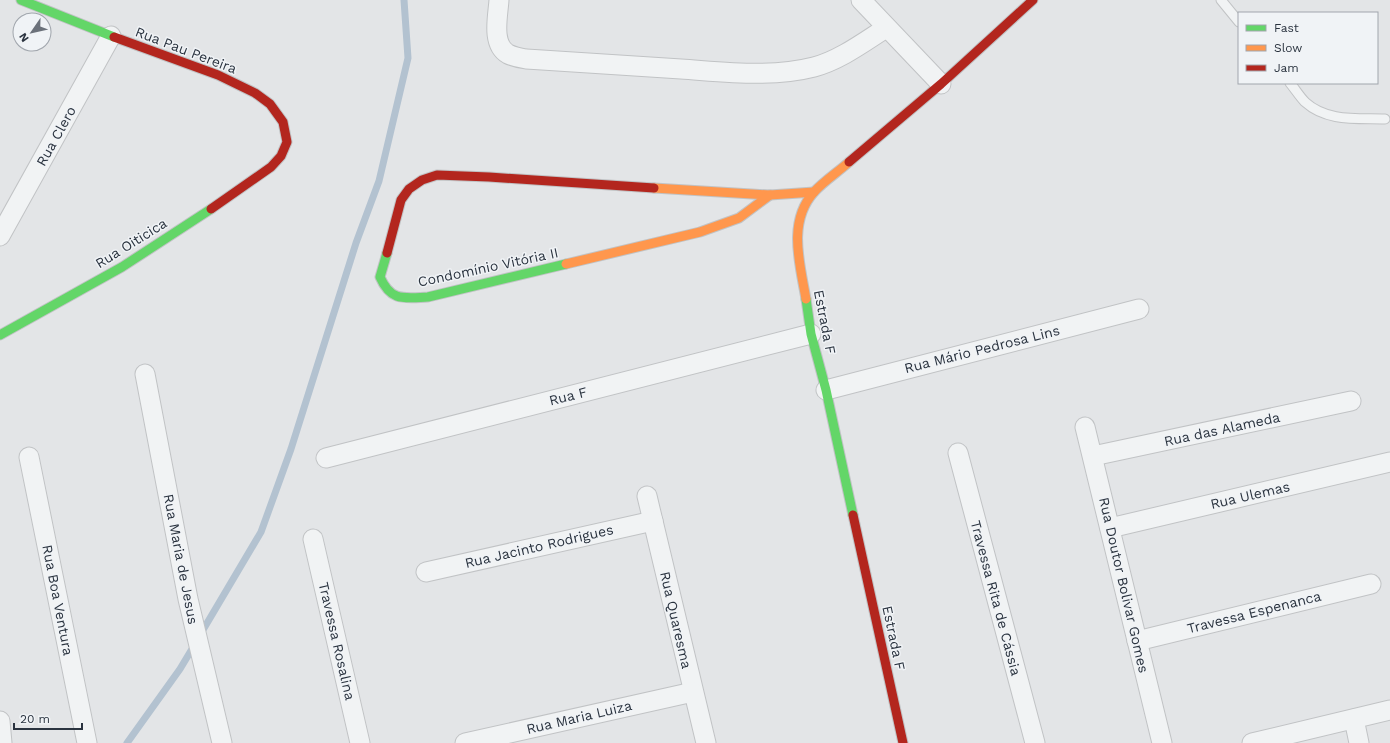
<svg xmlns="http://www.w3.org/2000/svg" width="1390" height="743" font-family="'Work Sans',sans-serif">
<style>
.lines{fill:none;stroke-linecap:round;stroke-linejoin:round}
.stream{stroke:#b3c2d0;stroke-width:7}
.lane-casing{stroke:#c1c3c5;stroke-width:11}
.street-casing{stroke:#c1c3c5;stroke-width:21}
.fast-casing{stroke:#c1c3c5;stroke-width:11}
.slow-casing{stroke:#c1c3c5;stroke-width:11}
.jam-casing{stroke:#c1c3c5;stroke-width:11}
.lane{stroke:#f1f3f4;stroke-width:9}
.street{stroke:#f1f3f4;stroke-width:19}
.fast{stroke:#63d668;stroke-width:9}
.slow{stroke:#ff974d;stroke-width:9}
.jam{stroke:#b3261e;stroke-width:9}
.labels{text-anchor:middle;stroke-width:3;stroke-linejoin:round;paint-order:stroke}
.street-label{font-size:14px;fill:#2a333f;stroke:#f0f3f6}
</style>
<rect width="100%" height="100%" fill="#e3e5e7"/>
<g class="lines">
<g class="stream">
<polyline points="200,635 261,532 291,449 356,243 379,181 408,58 404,0"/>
<polyline points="127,743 180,669 195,644"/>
</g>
<defs>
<g id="lane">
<polyline points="1221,0 1239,22"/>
<path d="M1290 83C1295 89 1300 97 1305 102 1327 122 1357 118 1385 119"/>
</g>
<g id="street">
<path d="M499 0C498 16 491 44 508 54 514 57 520 58 526 59 578 62 630 66 681 69 725 72 771 78 814 67 840 60 864 42 886 28"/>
<polyline points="861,0 941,84"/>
<polyline points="0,236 111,36"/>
<polyline points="145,374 188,599 222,743"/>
<polyline points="826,390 1139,309"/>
<polyline points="1085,427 1162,743"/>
<polyline points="958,453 1035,743"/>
<polyline points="1093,456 1351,401"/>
<polyline points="29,457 87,743"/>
<polyline points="326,458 811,334"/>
<polyline points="647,496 706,743"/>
<polyline points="1110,528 1390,462"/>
<polyline points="313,539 360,743"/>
<polyline points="426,572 653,521"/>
<polyline points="1137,641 1371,584"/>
<polyline points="1354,719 1359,743"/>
<polyline points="0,721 2,743"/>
<polyline points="465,743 693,692"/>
<polyline points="1252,743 1390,710"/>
</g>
<g id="fast">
<polyline points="21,0 114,37"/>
<path d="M387 253 380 277C391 302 404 298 428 297L566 264"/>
<polyline points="806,299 811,334 826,390 853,515"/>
<polyline points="0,335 122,267 211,209"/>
</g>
<g id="slow">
<polyline points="654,188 770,195 814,192"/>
<polyline points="566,264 700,232 739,218 770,195"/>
<path d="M806 299C800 264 787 222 814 192 824 181 838 172 849 162"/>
</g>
<g id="jam">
<polyline points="114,37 218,75 255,93 270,104 283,122 287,142 281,156 271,167 211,209"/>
<polyline points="849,162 941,84 1033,0"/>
<polyline points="387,253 401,200 409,189 422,180 437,175 489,177 654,188"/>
<polyline points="853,515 903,743"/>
</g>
</defs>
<use href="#lane" class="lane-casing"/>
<use href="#street" class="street-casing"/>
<use href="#fast" class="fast-casing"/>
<use href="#slow" class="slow-casing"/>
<use href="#jam" class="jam-casing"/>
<use href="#lane" class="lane"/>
<use href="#street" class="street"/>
<use href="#fast" class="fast"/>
<use href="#slow" class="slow"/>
<use href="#jam" class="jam"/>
</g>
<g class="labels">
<g class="street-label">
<text transform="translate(186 50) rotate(21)" y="5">Rua Pau Pereira</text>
<text transform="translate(56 136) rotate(-61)" y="5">Rua Clero</text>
<text transform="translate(131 243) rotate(-32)" y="5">Rua Oiticica</text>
<text transform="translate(488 267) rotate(-12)" y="5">Condomínio Vitória II</text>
<text transform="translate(825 322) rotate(79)" y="5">Estrada F</text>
<text transform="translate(982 349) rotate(-14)" y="5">Rua Mário Pedrosa Lins</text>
<text transform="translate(568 396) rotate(-14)" y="5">Rua F</text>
<text transform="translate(1222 429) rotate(-12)" y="5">Rua das Alameda</text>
<text transform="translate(1250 495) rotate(-13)" y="5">Rua Ulemas</text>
<text transform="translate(539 546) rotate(-13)" y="5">Rua Jacinto Rodrigues</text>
<text transform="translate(181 559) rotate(79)" y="5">Rua Maria de Jesus</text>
<text transform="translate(1124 585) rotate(77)" y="5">Rua Doutor Bolivar Gomes</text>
<text transform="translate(996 598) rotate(75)" y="5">Travessa Rita de Cássia</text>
<text transform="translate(58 600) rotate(79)" y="5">Rua Boa Ventura</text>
<text transform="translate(1254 612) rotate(-14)" y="5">Travessa Espenanca</text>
<text transform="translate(676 620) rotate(77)" y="5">Rua Quaresma</text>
<text transform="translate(894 638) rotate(78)" y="5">Estrada F</text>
<text transform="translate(337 641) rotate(77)" y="5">Travessa Rosalina</text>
<text transform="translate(579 717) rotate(-13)" y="5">Rua Maria Luiza</text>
</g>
</g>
<rect x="1238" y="12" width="140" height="72" fill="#f0f3f6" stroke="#a1a6ad"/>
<rect x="1246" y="25" width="20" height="6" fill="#63d668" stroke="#a1a6ad"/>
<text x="1274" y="32" font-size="12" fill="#2a333f">Fast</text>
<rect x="1246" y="45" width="20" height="6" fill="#ff974d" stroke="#a1a6ad"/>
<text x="1274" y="52" font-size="12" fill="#2a333f">Slow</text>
<rect x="1246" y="65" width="20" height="6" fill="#b3261e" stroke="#a1a6ad"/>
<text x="1274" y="72" font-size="12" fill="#2a333f">Jam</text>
<g transform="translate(32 32) rotate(236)"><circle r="19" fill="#f0f3f6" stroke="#a1a6ad"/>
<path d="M0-3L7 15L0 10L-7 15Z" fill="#6b717a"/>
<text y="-6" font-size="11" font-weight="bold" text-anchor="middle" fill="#2a333f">N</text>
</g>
<path d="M14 723v6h68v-6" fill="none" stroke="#2a333f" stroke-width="2"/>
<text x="20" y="723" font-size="12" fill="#2a333f" stroke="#f0f3f6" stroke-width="3" paint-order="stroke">20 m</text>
</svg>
